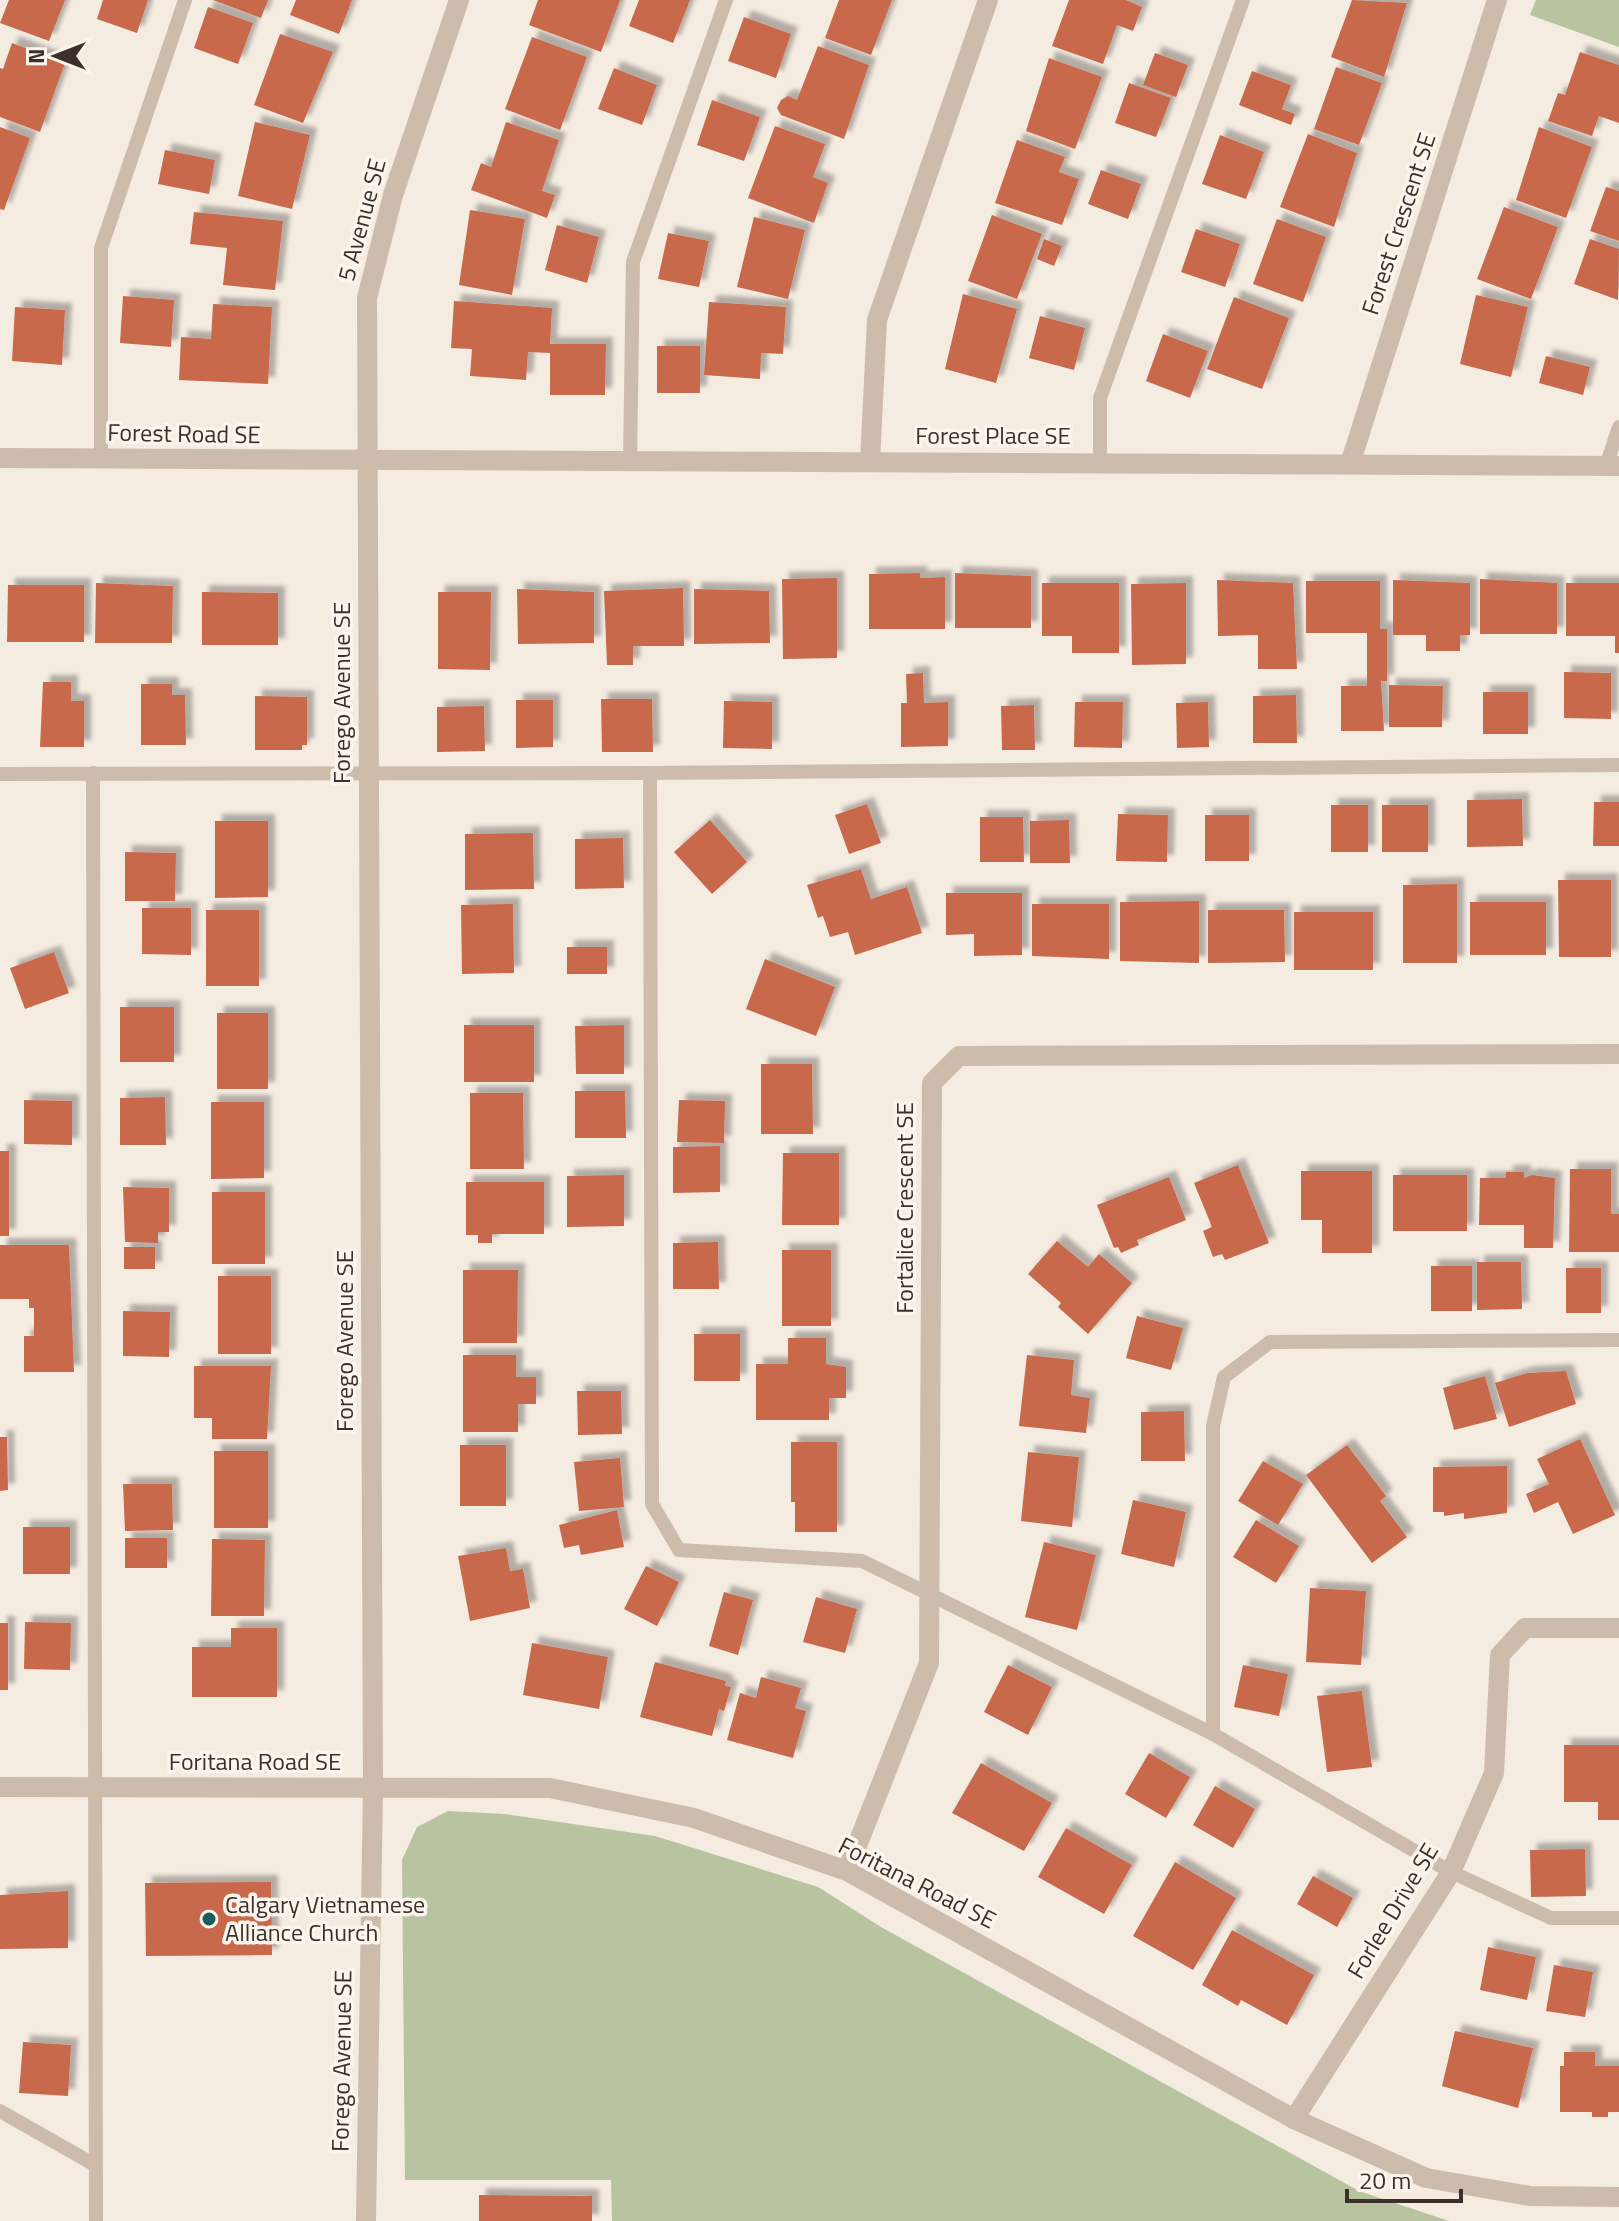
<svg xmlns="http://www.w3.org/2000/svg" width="1619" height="2221" font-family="'Titillium Web',sans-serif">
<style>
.green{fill:#b8c4a0}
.building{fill:#c8694b;filter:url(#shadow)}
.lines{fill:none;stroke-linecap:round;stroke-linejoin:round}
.lane{stroke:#cdbbac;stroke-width:14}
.street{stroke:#cdbbac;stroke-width:20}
.poi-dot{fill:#1f5a5e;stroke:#fbf5ee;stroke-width:3}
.labels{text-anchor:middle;stroke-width:7;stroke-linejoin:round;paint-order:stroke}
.street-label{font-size:24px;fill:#3b302b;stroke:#fbf5ee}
.poi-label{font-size:24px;fill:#3b302b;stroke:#fbf5ee;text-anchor:start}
</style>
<defs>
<filter id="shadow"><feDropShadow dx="7" dy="-7" stdDeviation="2" flood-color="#0004"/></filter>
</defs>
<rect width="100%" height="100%" fill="#f4ebe1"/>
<g class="green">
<polygon points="1536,0 1619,0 1619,47 1530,15"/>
<polygon points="448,1811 505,1814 655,1836 818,1887 881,1927 1359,2191 1449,2221 612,2221 611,2180 405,2180 402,1860 417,1827"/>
</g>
<g class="building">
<polygon points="9,0 65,0 49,41 0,23"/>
<polygon points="103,0 148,0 137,33 97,19"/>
<polygon points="213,0 268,0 261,18"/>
<polygon points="296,0 352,0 339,34 290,15"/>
<polygon points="538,0 620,0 601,52 529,25"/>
<polygon points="639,0 690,0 673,43 629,26"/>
<polygon points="839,0 892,0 871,55 825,38"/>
<polygon points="1069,0 1126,0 1142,7 1133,31 1117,25 1103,64 1052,46"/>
<polygon points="1352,0 1407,3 1384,77 1331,57"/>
<polygon points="208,7 253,23 238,64 194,48"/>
<polygon points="744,17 791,34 776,78 728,61"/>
<polygon points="280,34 333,52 303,123 254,105"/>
<polygon points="532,37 587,57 560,130 505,109"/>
<polygon points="12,43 65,63 40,132 0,117 0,68 3,69"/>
<polygon points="818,46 869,65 844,139 781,115 777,108 781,100 788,96 797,100"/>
<polygon points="1580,52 1619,65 1619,123 1599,116 1592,136 1548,121 1558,93 1565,95"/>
<polygon points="1155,53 1188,65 1176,97 1143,85"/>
<polygon points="1049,58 1102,77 1075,149 1026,131"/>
<polygon points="1336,67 1382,83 1359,145 1314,129"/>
<polygon points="614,68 657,85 642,125 598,109"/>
<polygon points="1252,71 1291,85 1282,109 1295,114 1291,125 1239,105"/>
<polygon points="1129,83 1171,98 1156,137 1115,123"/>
<polygon points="712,100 760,117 744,161 697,145"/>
<polygon points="255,122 310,135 292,209 238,196"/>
<polygon points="506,122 559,140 542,191 555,195 547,218 471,190 481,163 491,167"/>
<polygon points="775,126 825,144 813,177 828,183 814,223 748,198"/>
<polygon points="0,127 30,138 4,210 0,209"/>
<polygon points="1539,127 1592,147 1566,218 1516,200"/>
<polygon points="1308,134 1357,153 1334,227 1280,207"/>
<polygon points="1220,135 1264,152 1246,199 1202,184"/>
<polygon points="1017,140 1065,157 1059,172 1079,179 1062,225 995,203"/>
<polygon points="165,150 215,160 209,194 158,184"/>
<polygon points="1101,170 1141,184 1128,219 1088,204"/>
<polygon points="1606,187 1619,191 1619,241 1590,231"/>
<polygon points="1504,207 1558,227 1531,299 1477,279"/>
<polygon points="470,210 525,219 512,295 459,285"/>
<polygon points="194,212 283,221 275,290 223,285 227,248 190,244"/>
<polygon points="992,215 1042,234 1017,299 968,281"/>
<polygon points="754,217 805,230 788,299 737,287"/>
<polygon points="1277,219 1326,237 1303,302 1253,284"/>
<polygon points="557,225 599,237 587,283 545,270"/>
<polygon points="1196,229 1240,244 1225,287 1181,272"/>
<polygon points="668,233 709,241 699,287 658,279"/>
<polygon points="1044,239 1062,246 1054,266 1037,259"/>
<polygon points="1590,239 1619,249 1618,300 1574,284"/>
<polygon points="963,294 1017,309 996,383 945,369"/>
<polygon points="1476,295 1528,307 1511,377 1460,364"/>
<polygon points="123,296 174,300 171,347 120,343"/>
<polygon points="1234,297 1289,318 1262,389 1207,369"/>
<polygon points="454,301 552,308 550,344 606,344 605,395 550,395 550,353 528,352 526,380 470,376 472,349 451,348"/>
<polygon points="709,302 786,307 783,354 761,353 760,379 704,375"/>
<polygon points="213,304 272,307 268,384 179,380 181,337 211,339"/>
<polygon points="15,307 65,310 62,365 12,361"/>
<polygon points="1040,316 1085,328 1074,370 1029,358"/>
<polygon points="1163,334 1208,351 1190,398 1146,381"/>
<rect x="657" y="346" width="43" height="47"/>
<polygon points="1546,356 1590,367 1583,395 1539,383"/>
<polygon points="920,573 920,578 945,577 945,629 869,629 869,574"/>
<polygon points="955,573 1031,576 1031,628 955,628"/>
<polygon points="837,578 837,658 783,659 782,579"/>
<polygon points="1480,579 1557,583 1557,634 1480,634"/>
<polygon points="1217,580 1293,583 1297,669 1258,669 1258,635 1218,636"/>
<polygon points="1393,580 1470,583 1470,635 1460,635 1460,651 1426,651 1426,635 1393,635"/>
<polygon points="1306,581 1380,581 1380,629 1387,629 1387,681 1381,681 1384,731 1341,731 1341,686 1367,686 1367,633 1306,633"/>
<polygon points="96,583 173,586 172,643 95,643"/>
<polygon points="1042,583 1119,583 1119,653 1072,653 1072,636 1042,636"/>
<polygon points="1186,583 1186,664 1132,665 1131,584"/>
<polygon points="1566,583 1619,583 1619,653 1615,653 1615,636 1566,636"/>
<polygon points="8,585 84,585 84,642 7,642"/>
<polygon points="683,588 684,646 633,646 633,665 607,665 604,591"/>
<polygon points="517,589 594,592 594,643 518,644"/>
<polygon points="694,589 769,591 770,643 694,644"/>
<polygon points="202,592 278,593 278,645 202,645"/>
<polygon points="438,592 491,592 490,670 438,669"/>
<polygon points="1564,672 1611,673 1611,719 1564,718"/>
<polygon points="923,673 924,703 948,702 948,746 901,747 901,703 907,703 906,674"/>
<polygon points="43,682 71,682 71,701 84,701 84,747 40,747"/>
<polygon points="141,684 172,684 172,695 185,695 186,745 141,745"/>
<polygon points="1389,685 1443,686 1442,727 1389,727"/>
<rect x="1483" y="692" width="45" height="42"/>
<polygon points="1296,695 1297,743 1253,743 1253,696"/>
<polygon points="255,696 307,697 307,745 302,745 302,750 255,750"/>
<polygon points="601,699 652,699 653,752 602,752"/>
<polygon points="516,700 553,700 553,747 516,748"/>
<polygon points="724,701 772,702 772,749 723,748"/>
<polygon points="1075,702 1123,702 1122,748 1074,747"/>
<polygon points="1208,702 1209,747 1177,748 1176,703"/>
<polygon points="1034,705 1035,750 1002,750 1001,706"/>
<polygon points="484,706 485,751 437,752 437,707"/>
<polygon points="1522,799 1523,846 1467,847 1467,800"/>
<polygon points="1594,802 1619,802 1619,846 1593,846"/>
<polygon points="867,804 881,843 849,854 835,815"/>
<rect x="1331" y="805" width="37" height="47"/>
<rect x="1382" y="805" width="46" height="47"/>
<polygon points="1118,814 1168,815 1167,862 1116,861"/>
<rect x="1205" y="815" width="44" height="46"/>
<polygon points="980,817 1023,817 1024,862 980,862"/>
<polygon points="710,820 747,862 712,894 674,852"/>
<polygon points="1069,820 1070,863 1030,863 1030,821"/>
<polygon points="215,821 268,821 268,897 215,898"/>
<polygon points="533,833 534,889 465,890 465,834"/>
<polygon points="623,838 624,888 575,889 575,839"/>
<polygon points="125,852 176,853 175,901 125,901"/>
<polygon points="861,869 871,899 907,887 922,933 855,955 848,932 830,937 823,916 818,918 807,885"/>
<polygon points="1558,880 1611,880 1611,957 1559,957"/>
<polygon points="1457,884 1457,963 1403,963 1403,885"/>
<polygon points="946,893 1022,893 1022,955 974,956 974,934 946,935"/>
<polygon points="1199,901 1199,963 1120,961 1120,902"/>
<rect x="1470" y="902" width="76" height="53"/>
<polygon points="513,904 514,973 462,974 461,905"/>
<polygon points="1032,904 1109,904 1109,959 1032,956"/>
<polygon points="142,908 191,908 191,955 142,954"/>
<rect x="206" y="910" width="53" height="76"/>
<polygon points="1208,910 1284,910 1285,962 1208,963"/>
<rect x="1294" y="912" width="79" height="58"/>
<rect x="567" y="947" width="40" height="27"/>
<polygon points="54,952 69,993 25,1009 10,968"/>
<polygon points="765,959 835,987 816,1036 746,1009"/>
<rect x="120" y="1007" width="54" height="55"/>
<rect x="217" y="1013" width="51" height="76"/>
<rect x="464" y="1025" width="70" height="57"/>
<polygon points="624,1025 624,1074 576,1074 575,1026"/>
<polygon points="761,1064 812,1064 813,1134 761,1134"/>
<polygon points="575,1091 625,1091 626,1138 575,1138"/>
<polygon points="470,1093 523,1093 524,1169 470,1169"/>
<polygon points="165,1097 166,1145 120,1145 120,1098"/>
<polygon points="24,1100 72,1101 72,1145 24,1144"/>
<polygon points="679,1100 725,1101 724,1143 677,1142"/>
<polygon points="211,1102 264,1102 264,1178 211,1179"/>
<polygon points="720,1146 720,1192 673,1193 673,1147"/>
<rect x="0" y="1151" width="9" height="85"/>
<polygon points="783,1153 839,1153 839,1225 782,1225"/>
<polygon points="1238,1165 1269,1243 1225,1260 1222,1254 1213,1257 1203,1231 1212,1227 1194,1183"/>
<polygon points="1570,1169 1611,1169 1611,1214 1619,1214 1619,1252 1569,1252"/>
<polygon points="1301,1171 1372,1171 1372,1253 1322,1253 1322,1220 1301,1220"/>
<polygon points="1506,1172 1524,1172 1524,1178 1532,1175 1555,1178 1553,1248 1524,1248 1524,1225 1479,1225 1480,1178 1506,1178"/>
<polygon points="624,1175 624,1226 567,1227 567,1176"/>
<rect x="1393" y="1175" width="74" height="56"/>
<polygon points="1169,1177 1186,1220 1137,1240 1139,1245 1121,1253 1118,1247 1114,1248 1097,1205"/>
<polygon points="466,1182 544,1182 544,1234 492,1234 492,1243 478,1243 478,1235 466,1235"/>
<polygon points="123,1187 169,1188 169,1232 158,1232 158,1243 125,1242"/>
<rect x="212" y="1192" width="53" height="72"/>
<polygon points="1057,1241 1088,1267 1099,1254 1132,1283 1088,1334 1058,1307 1061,1303 1028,1274"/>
<polygon points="718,1242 719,1289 673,1289 673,1243"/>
<polygon points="0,1245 69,1245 74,1372 24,1372 24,1336 34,1336 34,1308 29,1308 29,1299 0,1299"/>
<rect x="124" y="1247" width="31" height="22"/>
<rect x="782" y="1250" width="49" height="76"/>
<polygon points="1477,1262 1521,1262 1522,1309 1477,1310"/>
<rect x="1431" y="1266" width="41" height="45"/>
<rect x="1566" y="1268" width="35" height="45"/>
<polygon points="463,1270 518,1270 517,1343 463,1343"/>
<rect x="218" y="1276" width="53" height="78"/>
<polygon points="123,1311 170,1312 169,1357 123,1356"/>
<polygon points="1137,1316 1183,1328 1171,1370 1126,1358"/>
<rect x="694" y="1334" width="46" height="47"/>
<polygon points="788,1338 826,1338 826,1364 846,1367 846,1398 829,1398 829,1420 756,1420 756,1364 788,1364"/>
<polygon points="463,1355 516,1355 516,1377 536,1377 536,1404 518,1404 518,1432 463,1432"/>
<polygon points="1027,1355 1074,1360 1071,1395 1090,1398 1086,1433 1019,1426"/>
<polygon points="194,1366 271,1366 267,1439 212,1439 212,1418 194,1418"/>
<polygon points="1566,1371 1576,1404 1509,1427 1495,1383 1527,1373"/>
<polygon points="1485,1376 1497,1419 1454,1430 1443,1388"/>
<polygon points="577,1391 621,1391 622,1434 578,1435"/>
<polygon points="1184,1411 1185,1461 1141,1461 1141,1412"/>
<polygon points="0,1437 7,1437 8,1490 0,1491"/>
<polygon points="1580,1439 1615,1515 1573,1534 1558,1502 1534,1513 1526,1494 1549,1484 1537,1459"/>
<polygon points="791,1442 837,1442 837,1532 795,1532 795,1502 791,1502"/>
<rect x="460" y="1445" width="46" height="61"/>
<polygon points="1347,1445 1386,1496 1380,1501 1407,1537 1372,1563 1306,1475"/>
<rect x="214" y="1451" width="54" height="77"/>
<polygon points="1028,1452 1079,1457 1072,1527 1021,1521"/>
<polygon points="620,1458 624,1507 579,1511 574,1462"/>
<polygon points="1263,1461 1303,1484 1278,1525 1238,1501"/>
<polygon points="1507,1466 1507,1513 1464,1519 1464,1513 1444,1516 1444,1512 1433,1512 1433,1467"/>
<polygon points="123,1484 172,1484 173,1530 125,1531"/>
<polygon points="1133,1500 1186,1512 1174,1567 1121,1554"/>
<polygon points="617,1510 624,1547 581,1555 579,1545 564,1548 559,1525"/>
<polygon points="1256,1520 1299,1546 1276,1583 1233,1557"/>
<rect x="23" y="1527" width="47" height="47"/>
<rect x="125" y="1538" width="42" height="30"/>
<polygon points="212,1539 265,1540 264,1616 211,1616"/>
<polygon points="1044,1542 1096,1555 1077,1630 1025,1617"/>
<polygon points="506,1548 510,1571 523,1569 530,1608 470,1621 458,1556"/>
<polygon points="646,1566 679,1582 657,1626 624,1609"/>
<polygon points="1310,1588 1366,1591 1361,1665 1306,1662"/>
<polygon points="724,1592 753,1600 738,1655 709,1646"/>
<polygon points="816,1597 857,1609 845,1653 803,1642"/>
<polygon points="25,1622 71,1623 70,1670 24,1669"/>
<rect x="0" y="1623" width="8" height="67"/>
<polygon points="231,1628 277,1628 277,1697 192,1697 192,1647 231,1647"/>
<polygon points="532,1643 608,1657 599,1709 523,1695"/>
<polygon points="655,1662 726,1681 725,1686 731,1687 724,1711 719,1709 712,1736 640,1717"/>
<polygon points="1008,1665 1052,1687 1028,1735 984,1712"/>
<polygon points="1243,1665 1288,1674 1279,1716 1234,1707"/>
<polygon points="761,1677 801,1688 795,1708 806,1711 793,1758 727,1740 740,1693 756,1698"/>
<polygon points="1362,1691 1372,1767 1327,1772 1317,1696"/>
<polygon points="1564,1745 1619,1745 1619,1820 1598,1820 1598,1802 1564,1802"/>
<polygon points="1149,1753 1190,1777 1166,1818 1125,1794"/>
<polygon points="981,1763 1052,1803 1024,1851 952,1813"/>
<polygon points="1215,1786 1255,1809 1233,1848 1193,1825"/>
<polygon points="1066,1828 1132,1865 1104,1914 1038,1877"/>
<polygon points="1585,1849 1586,1896 1531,1897 1530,1850"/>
<polygon points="1175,1862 1236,1898 1193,1970 1133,1936"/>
<polygon points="1313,1876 1353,1898 1337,1927 1297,1904"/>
<polygon points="271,1882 272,1955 146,1956 145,1883"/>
<polygon points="68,1891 68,1948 0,1949 0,1895"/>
<polygon points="1232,1930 1314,1975 1287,2025 1241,2000 1238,2006 1202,1985"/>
<polygon points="1488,1947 1536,1957 1527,2000 1480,1990"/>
<polygon points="1554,1965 1593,1972 1585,2017 1546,2011"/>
<polygon points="1455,2031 1533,2048 1518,2108 1442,2086"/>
<polygon points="23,2042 71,2045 68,2096 19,2093"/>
<polygon points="1564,2052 1595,2052 1595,2066 1619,2066 1619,2112 1608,2112 1608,2117 1592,2117 1592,2112 1560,2112 1560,2066 1564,2066"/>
<polygon points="479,2195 592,2196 592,2221 479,2221"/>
</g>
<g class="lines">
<g class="lane">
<polyline points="101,459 101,248 185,0"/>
<polyline points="630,460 633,262 726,0"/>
<polyline points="1100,463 1100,398 1243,0"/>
<polyline points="1606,466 1619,427"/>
<polyline points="93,773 96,2221"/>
<polyline points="650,773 652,1504 679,1550 862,1561 1213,1734 1451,1872 1551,1918 1619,1918"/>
<polyline points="0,774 650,773 1619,765"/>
<polyline points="1213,1734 1213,1426 1224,1377 1270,1342 1619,1340"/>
<polyline points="0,2111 95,2165"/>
</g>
<g class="street">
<polyline points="0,458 1619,466"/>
<polyline points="870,462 877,320 988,0"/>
<polyline points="1350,464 1497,0"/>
<polyline points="0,1787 550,1788 694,1818 847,1871 1294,2119 1426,2178 1530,2196 1619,2197"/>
<polyline points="847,1871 929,1663 932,1083 959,1056 1619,1054"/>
<polyline points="1294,2119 1451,1872 1494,1773 1500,1655 1525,1628 1619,1628"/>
<polyline points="366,2221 373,1788 367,298 393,195 459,0"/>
</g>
</g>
<circle class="poi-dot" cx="209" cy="1919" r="8"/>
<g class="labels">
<g class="street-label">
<text transform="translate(362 220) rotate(-75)" y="8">5 Avenue SE</text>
<text transform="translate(1399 224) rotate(-72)" y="8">Forest Crescent SE</text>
<text transform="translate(184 434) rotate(1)" y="8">Forest Road SE</text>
<text x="993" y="444">Forest Place SE</text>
<text transform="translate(342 693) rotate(-90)" y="8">Forego Avenue SE</text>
<text transform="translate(905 1208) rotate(-90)" y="8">Fortalice Crescent SE</text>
<text transform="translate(345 1341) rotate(-90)" y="8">Forego Avenue SE</text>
<text x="255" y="1770">Foritana Road SE</text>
<text transform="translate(917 1883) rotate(27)" y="8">Foritana Road SE</text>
<text transform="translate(1393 1911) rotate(-59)" y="8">Forlee Drive SE</text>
<text transform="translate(342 2061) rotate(-89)" y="8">Forego Avenue SE</text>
</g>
<g class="poi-label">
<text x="225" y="1913">Calgary Vietnamese<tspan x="225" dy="28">Alliance Church</tspan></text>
</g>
</g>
<g transform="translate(56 56) rotate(270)" stroke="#fbf5ee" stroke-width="6" paint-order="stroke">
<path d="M0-6L14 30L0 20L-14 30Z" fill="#3b302b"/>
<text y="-12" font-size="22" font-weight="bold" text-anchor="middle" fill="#3b302b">N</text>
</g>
<path d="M1347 2189v12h114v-12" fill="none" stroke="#3b302b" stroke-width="4"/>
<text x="1359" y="2189" font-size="24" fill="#3b302b" stroke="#fbf5ee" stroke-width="6" paint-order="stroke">20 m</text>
</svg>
